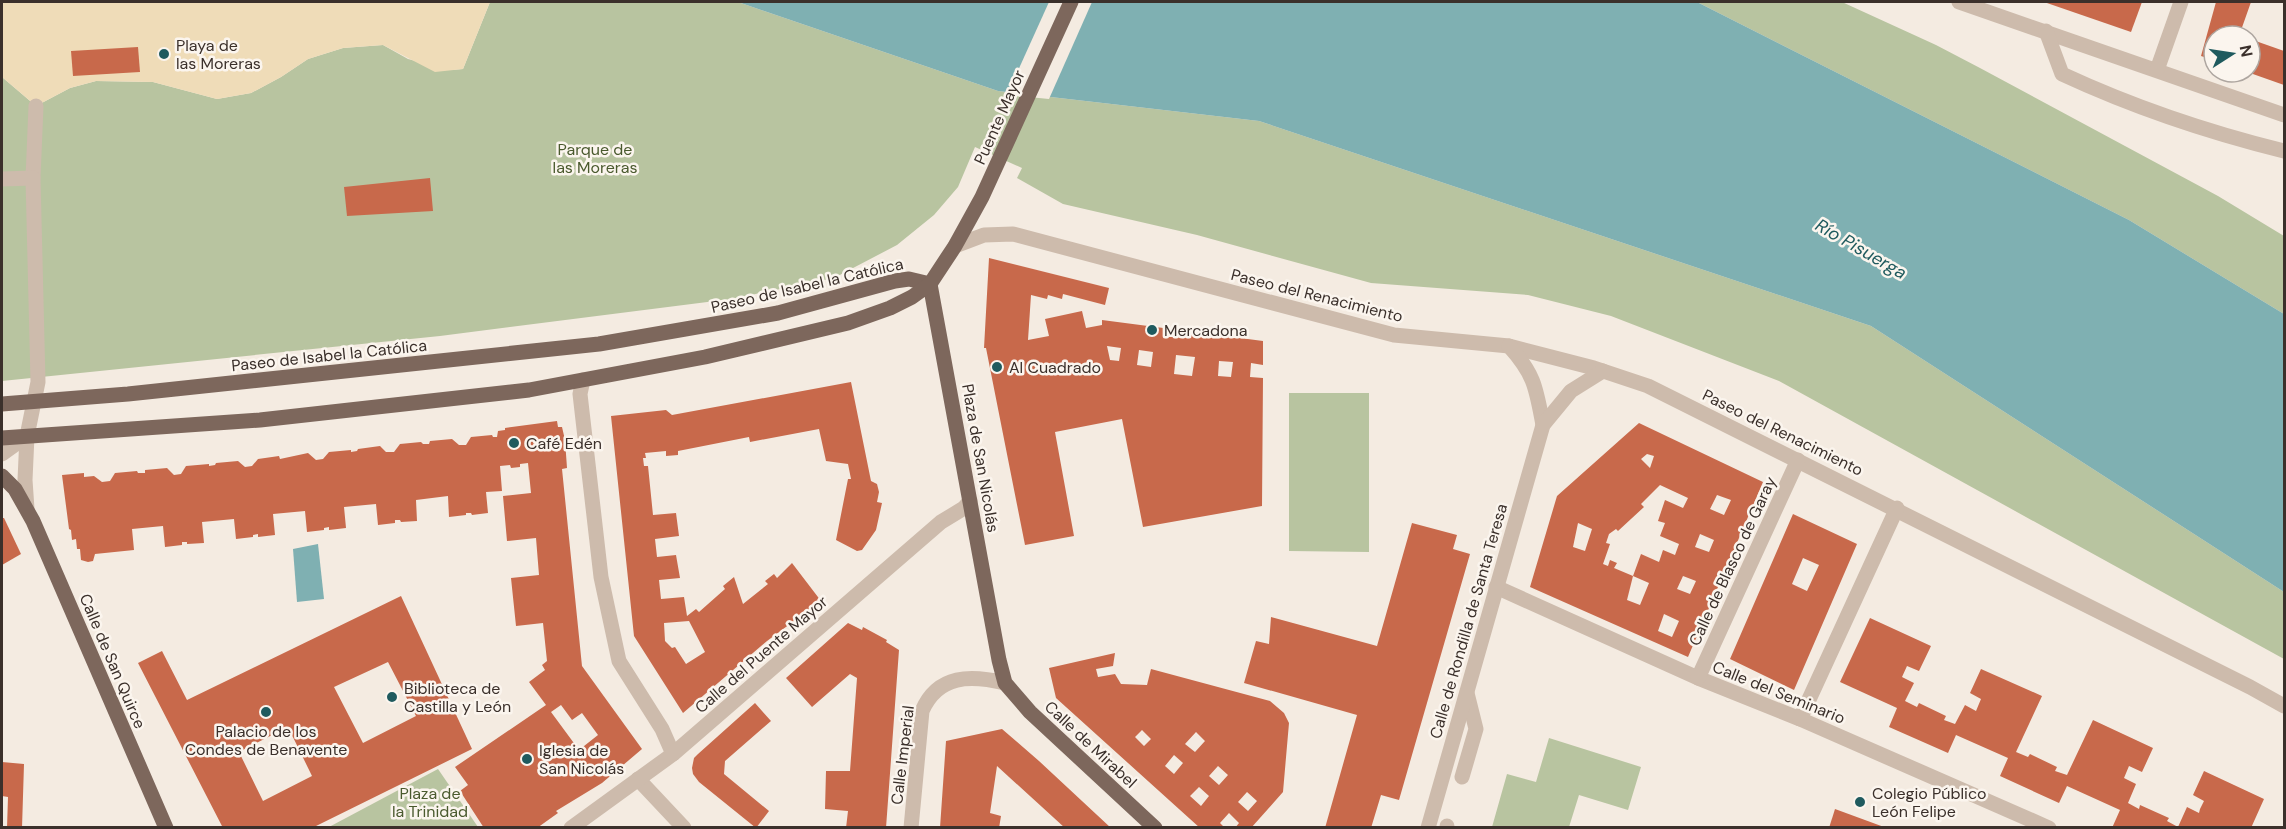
<svg xmlns="http://www.w3.org/2000/svg" width="2286" height="829" font-family="'DM Sans',sans-serif">
<style>
.green{fill:#b8c4a0}
.sand{fill:#efdcb8}
.water{fill:#7fb0b2}
.pier{fill:#f4ebe1}
.building{fill:#c8694b;fill-rule:evenodd}
.lines{fill:none;stroke-linecap:round;stroke-linejoin:round}
.minor{stroke:#cdbbac;stroke-width:15}
.major{stroke:#7d675c;stroke-width:15}
.poi-dot{fill:#1f5a5e;stroke:#fbf5ee;stroke-width:2}
.labels{text-anchor:middle;stroke-width:5;stroke-linejoin:round;paint-order:stroke}
.poi-label{font-size:16px;fill:#3b302b;stroke:#fbf5ee;text-anchor:start}
.street-label{font-size:16px;fill:#3b302b;stroke:#fbf5ee}
.park-label{font-size:16px;fill:#4a5a2e;stroke:#fbf5ee}
.water-label{font-size:18px;font-style:italic;fill:#1f5a5e;stroke:#fbf5ee}
</style>
<rect width="100%" height="100%" fill="#f4ebe1"/>
<g class="green">
<polygon points="490,2 738,2 998,91 1259,121 1871,326 2284,592 2284,659 1779,381 1611,316 1528,295 1371,283 1197,235 1063,204 1017,178 1022,168 975,147 958,187 934,215 897,245 834,278 731,299 440,336 2,381 2,77 36,106 70,88 96,81 153,82 217,99 251,93 281,77 308,59 343,48 383,45 408,59 451,70 463,69"/>
<polygon points="1697,2 1842,2 1936,45 1980,68 2218,196 2284,236 2284,314 2129,220"/>
<polygon points="1289,393 1369,393 1369,552 1289,551"/>
<polygon points="1549,738 1641,767 1628,810 1579,795 1569,827 1492,827 1507,774 1536,782"/>
<polygon points="438,769 478,827 329,827"/>
</g>
<polygon class="sand" points="2,2 490,2 463,69 435,72 383,45 343,48 308,59 281,77 251,93 217,99 153,82 96,81 70,88 36,106 2,77"/>
<g class="water">
<polygon points="738,2 1697,2 2129,220 2284,314 2284,592 1871,326 1259,121 998,91"/>
<polygon points="318,544 324,599 297,602 293,549"/>
</g>
<polygon class="pier" points="1049,2 1092,2 1049,99 1007,95"/>
<g class="building">
<polygon points="2044,2 2142,2 2131,32"/>
<polygon points="2216,2 2251,2 2239,36 2214,36 2214,60 2201,56"/>
<polygon points="2250,39 2284,51 2284,85 2250,73"/>
<polygon points="138,47 140,72 73,76 71,51"/>
<polygon points="430,178 433,211 347,216 344,187"/>
<path d="M989 258 1109 288 1105 305 1063 294 1062 299 1048 295 1047 299 1031 295 1028 340 1049 336 1045 319 1082 311 1086 328 1102 325V320L1263 341V365L1251 363 1250 377 1263 378 1262 506 1143 527 1122 419 1055 432 1074 536 1025 545 986 348H984ZM1107 346 1121 348 1119 361 1110 360ZM1139 350 1153 352 1151 367 1137 365ZM1176 355 1195 357 1192 376 1174 374ZM1219 361 1233 362 1231 377 1218 376Z"/>
<path d="M851 382 871 481 877 484 879 492 877 502 882 503 876 530 862 550 857 551 836 540 848 479H851L848 464 826 461 819 429 750 442 749 437 678 451V455L666 456V451L645 453 646 458H643L644 466H648L653 515 676 513 679 536 655 539 657 557 676 555 680 578 659 580 661 599 684 597 687 616 696 609 699 612 725 589 723 586 734 577 743 604 768 584 765 581 774 574 777 578 792 563 821 601 767 641 683 713 634 636 611 416 666 410 672 415ZM689 621 705 652 686 664 675 647 672 648 665 641 664 623Z"/>
<path d="M557 421 558 427H562L565 440 567 468 562 469 582 666 642 749 602 783 556 811 558 813 537 828H484L460 791 468 785 455 767 546 705 529 682 545 670 542 665 547 661 543 623 516 626 511 578 539 575 536 538 507 541 503 496 531 493 528 463 520 464V467L511 468 510 465 500 466 502 491 486 492 488 513 472 515 471 513H466V515L449 517 448 496 416 500 417 521 401 522 400 520H395V523L378 525 376 504 344 507 346 528 329 530V527L324 528V530L307 532 305 511 273 514 275 535 258 537V534L253 535V537L236 539 234 519 202 522 204 543 187 544V542H182V545L165 547 163 526 132 529 134 550 95 554 93 561 88 562 81 560 80 549H77L76 539 72 540 71 530 69 529 62 475 84 473V477L94 476 102 482 110 481 115 473 137 471 138 473H145V470L167 468 174 475 181 474 186 466 209 464V466L215 465 216 463 238 461 245 467 252 466 258 459 279 456 280 459 308 453 316 460 323 459 329 452 351 450V452L357 451 358 449 380 446 386 452H394L400 444 421 442 423 444H429L430 441 452 439 459 445H466L471 437 492 435 493 437H497L498 431 505 430V428ZM561 705 572 720 582 713 598 735 579 750 551 712Z"/>
<path d="M1639 423 1763 482 1688 657 1530 587 1557 496ZM1647 454 1654 456 1650 468 1641 459ZM1660 485 1688 498 1683 508 1665 500 1658 521 1665 523 1660 536 1679 544 1675 555 1663 550 1659 562 1641 554 1633 576 1649 583 1640 605 1627 600 1633 576 1614 568 1617 563 1610 560 1608 566 1603 564 1610 544 1606 543 1609 534 1616 529 1618 531 1644 507 1641 504ZM1717 495 1731 500 1724 515 1710 509ZM1578 523 1592 529 1585 551 1573 547ZM1700 534 1714 540 1709 552 1695 547ZM1683 576 1696 581 1690 594 1677 589ZM1664 614 1679 621 1672 637 1658 631Z"/>
<path d="M1793 514 1857 544 1794 690 1730 659ZM1803 558 1819 565 1807 591 1792 584Z"/>
<polygon points="2,518 4,518 21,554 2,565"/>
<polygon points="1412,523 1457,535 1453,549 1470,554 1399,800 1381,795 1371,828 1325,828 1357,715 1244,683 1256,641 1269,644 1271,617 1377,646"/>
<path d="M401 596 472 749 312 828H223L138 663 162 651 187 700ZM388 662 416 716 363 743 334 687ZM288 727 312 776 263 801 239 752Z"/>
<polygon points="1870,618 1931,646 1919,671 1907,666 1902,677 1914,683 1905,701 1917,707 1919,703 1946,716 1944,720 1955,724 1965,705 1976,711 1981,699 1970,693 1981,669 2042,696 2016,752 2028,757 2030,754 2057,767 2055,771 2067,775 2093,720 2153,748 2142,772 2129,766 2124,778 2136,784 2128,803 2139,809 2140,805 2169,818 2167,821 2178,827 2187,807 2199,813 2200,809 2204,801 2193,795 2204,771 2264,799 2251,828 2112,828 2120,810 2067,786 2059,803 2000,776 2008,758 1956,735 1948,753 1889,727 1897,708 1840,682"/>
<polygon points="848,623 862,630 863,627 887,640 886,642 899,650 886,828 846,828 848,811 825,809 826,771 850,771 857,678 850,674 812,707 786,678"/>
<path d="M1115 653 1113 666 1096 669 1098 677 1115 674 1121 684 1147 685 1151 669 1270 701 1284 713 1289 723 1283 792 1251 828H1235L1239 823 1229 813 1220 823 1225 828H1200L1056 698 1049 668ZM1142 730 1151 739 1144 746 1135 737ZM1196 732 1205 741 1195 752 1185 744ZM1174 755 1183 763 1174 774 1165 766ZM1218 766 1228 775 1219 785 1209 776ZM1199 787 1209 796 1201 806 1190 796ZM1247 792 1257 801 1248 811 1238 802Z"/>
<polygon points="755,703 771,721 725,761 724,774 769,811 756,828 699,782 693,774 692,768 694,758 698,754"/>
<polygon points="1002,729 1039,761 1111,828 1065,828 997,766 990,813 1001,816 999,828 940,828 946,741"/>
<polygon points="2,762 24,764 22,828 7,828 8,797 2,796"/>
<polygon points="1835,809 1884,827 1884,828 1829,828"/>
</g>
<g class="lines">
<g class="minor">
<polyline points="1959,2 2284,115"/>
<path d="M2046 31 2062 74C2131 106 2211 133 2284 151"/>
<polyline points="2157,70 2181,2"/>
<polyline points="33,178 36,106"/>
<polyline points="2,179 33,178 38,382 27,436 25,480 27,509"/>
<polyline points="955,246 984,235 1013,234 1394,335 1509,346 1594,368 1648,386 2250,687 2284,706"/>
<path d="M1509 346C1535 375 1536 388 1543 425"/>
<polyline points="583,380 580,394 601,577 619,661 662,729 673,754"/>
<polyline points="2,454 27,436"/>
<polyline points="1496,587 1698,678 1800,719 2049,828"/>
<polyline points="1698,678 1798,460"/>
<polyline points="1800,719 1897,508"/>
<polyline points="1462,777 1476,729 1467,693"/>
<polyline points="638,779 684,828"/>
<polyline points="571,828 673,754 941,522 964,508 970,501"/>
<path d="M911 828 922 711C938 674 971 675 1005 683"/>
<polyline points="1428,828 1543,425 1571,391 1603,371"/>
<polyline points="1447,828 1447,826"/>
</g>
<g class="major">
<polyline points="930,284 999,660 1005,683 1030,712 1155,828"/>
<polyline points="2,404 128,394 599,344 778,313 895,281 909,279 930,284"/>
<polyline points="2,438 260,420 529,390 705,357 848,323 890,308 912,297 930,284 955,246 982,197 1071,2"/>
<polyline points="2,476 15,489 33,521 166,828"/>
</g>
</g>
<g class="poi-dot">
<circle cx="164" cy="54" r="6"/>
<circle cx="1152" cy="330" r="6"/>
<circle cx="997" cy="367" r="6"/>
<circle cx="514" cy="443" r="6"/>
<circle cx="392" cy="697" r="6"/>
<circle cx="266" cy="712" r="6"/>
<circle cx="527" cy="759" r="6"/>
<circle cx="1860" cy="802" r="6"/>
</g>
<g class="labels">
<g class="poi-label">
<text x="176" y="51">Playa de<tspan x="176" dy="18">las Moreras</tspan></text>
<text x="1164" y="336">Mercadona</text>
<text x="1009" y="373">Al Cuadrado</text>
<text x="526" y="449">Café Edén</text>
<text x="404" y="694">Biblioteca de<tspan x="404" dy="18">Castilla y León</tspan></text>
<text x="266" y="737" text-anchor="middle">Palacio de los<tspan x="266" dy="18">Condes de Benavente</tspan></text>
<text x="539" y="756">Iglesia de<tspan x="539" dy="18">San Nicolás</tspan></text>
<text x="1872" y="799">Colegio Público<tspan x="1872" dy="18">León Felipe</tspan></text>
</g>
<g class="street-label">
<text transform="translate(999 117) rotate(-66)" y="6">Puente Mayor</text>
<text transform="translate(807 285) rotate(-13)" y="6">Paseo de Isabel la Católica</text>
<text transform="translate(1317 295) rotate(14)" y="6">Paseo del Renacimiento</text>
<text transform="translate(329 355) rotate(-6)" y="6">Paseo de Isabel la Católica</text>
<text transform="translate(1783 432) rotate(26)" y="6">Paseo del Renacimiento</text>
<text transform="translate(981 458) rotate(80)" y="6">Plaza de San Nicolás</text>
<text transform="translate(1732 561) rotate(-65)" y="6">Calle de Blasco de Garay</text>
<text transform="translate(1468 621) rotate(-74)" y="6">Calle de Rondilla de Santa Teresa</text>
<text transform="translate(761 654) rotate(-41)" y="6">Calle del Puente Mayor</text>
<text transform="translate(113 661) rotate(67)" y="6">Calle de San Quirce</text>
<text transform="translate(1779 692) rotate(22)" y="6">Calle del Seminario</text>
<text transform="translate(1091 744) rotate(43)" y="6">Calle de Mirabel</text>
<text transform="translate(902 755) rotate(-83)" y="6">Calle Imperial</text>
</g>
<g class="park-label">
<text x="595" y="155">Parque de<tspan x="595" dy="18">las Moreras</tspan></text>
<text x="430" y="799">Plaza de<tspan x="430" dy="18">la Trinidad</tspan></text>
</g>
<g class="water-label">
<text transform="translate(1861 249) rotate(30)" y="6">Río Pisuerga</text>
</g>
</g>
<rect width="2286" height="829" fill="none" stroke="#3b302b" stroke-width="6"/>
<g transform="translate(2232 54) rotate(78)"><circle r="28" fill="#fbf5ee" stroke="#aea6a0" stroke-width="1.5"/>
<path d="M0-4.5L10 22L0 15L-10 22Z" fill="#1f5a5e"/>
<text y="-9" font-size="16" font-weight="bold" text-anchor="middle" fill="#3b302b">N</text>
</g>
</svg>
